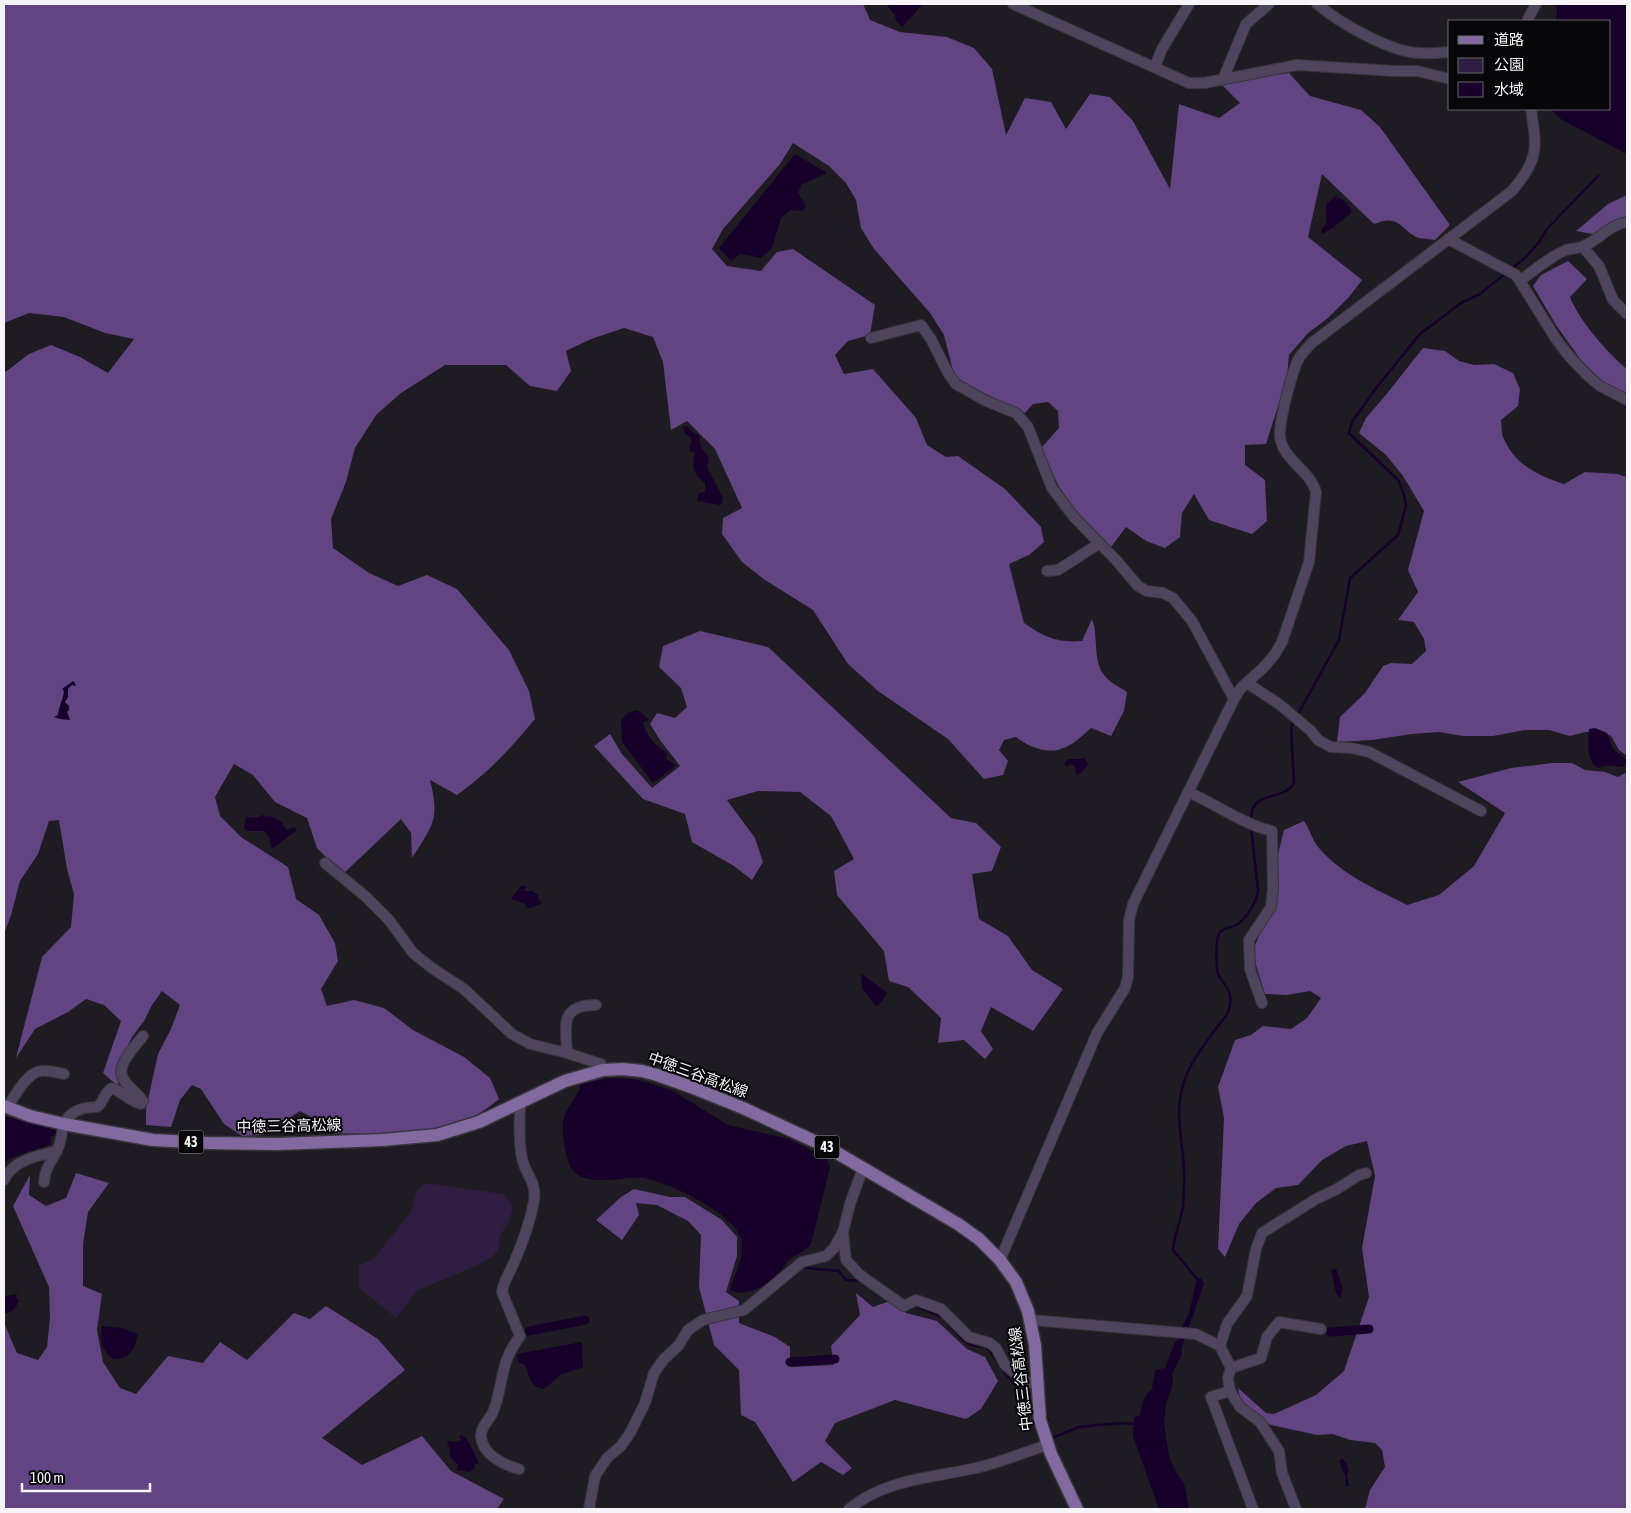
<svg xmlns="http://www.w3.org/2000/svg" width="1631" height="1513" font-family="'Asap Condensed','Noto Sans JP',sans-serif">
<style>
.green{fill:#2e1d40}
.forest{fill:#614481}
.water{fill:#17012a}
.lines{fill:none;stroke-linecap:round;stroke-linejoin:round}
.stream{stroke:#17012a;stroke-width:2.5}
.canal{stroke:#17012a;stroke-width:9}
.minor-casing{stroke:#38353c;stroke-width:12}
.major-casing{stroke:#38353c;stroke-width:15}
.minor{stroke:#4f445e;stroke-width:10}
.major{stroke:#826aa0;stroke-width:12}
.labels{text-anchor:middle;stroke-width:4;stroke-linejoin:round;paint-order:stroke}
.shield{fill:#070609;stroke:#aeadb1;stroke-width:1}
.shield-label{font-size:14px;font-weight:bold;fill:#f6f4f9}
.street-label{font-size:15px;fill:#f6f4f9;stroke:#070609}
</style>
<rect width="100%" height="100%" fill="#1e1b22"/>
<polygon class="green" points="426,1183 503,1194 513,1206 509,1222 500,1235 499,1249 493,1256 478,1265 418,1290 396,1318 359,1288 359,1265 373,1259 411,1212 417,1190"/>
<g class="forest">
<path d="M4 4H863L870 20 900 32 947 37 974 48 992 69 1006 135 1025 98 1051 102 1066 129 1090 94 1110 97 1133 121 1170 189 1179 104 1219 118 1240 103 1218 81 1289 73 1310 96 1361 110 1380 127 1450 225 1435 240C1430 239 1424 239 1419 238 1399 230 1401 213 1374 224L1322 174 1308 237 1362 280 1349 297 1328 318 1308 333 1289 355 1287 378 1266 444 1245 445V465L1265 480 1267 521 1252 534 1209 520 1194 494 1182 513 1180 537 1165 548 1146 541 1126 527 1111 547 1078 515 1058 485 1041 448 1059 428 1058 411 1048 402 1033 404 1025 413 955 379 944 335 930 313 874 249 861 228 856 200 846 183 829 166 793 143 780 164 723 229 712 249 727 266 761 271 777 252 793 249 875 305 870 335 848 341 835 355 844 374 873 369 916 418 927 445 946 457 958 456 1005 489 1041 527 1044 542 1029 555 1009 564 1024 623C1044 637 1057 643 1082 641L1092 619C1099 637 1092 661 1105 676 1110 683 1120 687 1127 692L1124 711 1111 736 1091 728C1083 735 1072 746 1061 749 1046 754 1027 746 1016 737L1004 740 999 750 1008 761 1003 775 984 779 948 739 878 691 848 664 813 610 765 580 742 562 722 534 723 518 742 508 715 449 687 421 671 430 663 362 653 337 624 328 591 339 566 351 571 371 557 391 530 386 506 365H445L401 393 376 415 355 448 346 482 331 519 333 548 369 573 398 586 427 575 457 589 509 650 529 691 535 719C511 748 488 773 457 795L430 780C440 819 433 825 412 858L411 833 401 819 343 874 317 848 307 818 275 802 253 775 234 764 215 797 220 816 241 837 288 867 296 899 319 915 335 943 338 961 321 989 327 1006 354 1000 384 1008 413 1030 464 1057 490 1078 499 1099C453 1140 392 1135 335 1133L329 1127 300 1111 264 1135 242 1136 224 1124 201 1089 192 1085 180 1100 171 1127 146 1125V1109L158 1054 171 1029 180 1005 162 991 152 1005 144 1021 132 1037 116 1070 119 1087 103 1073 121 1021 104 1005 86 999 68 1012 35 1029 16 1058 42 957 71 927 74 894 67 869 59 820 49 821 38 854 20 881 11 915 4 934V373L29 354 51 345 80 357 108 373 134 339 105 333 64 317 29 313 4 323Z"/>
<polygon points="1627,195 1627,218 1597,235 1576,231 1608,204"/>
<path d="M1568 261 1587 279 1570 297C1578 319 1609 355 1627 369V393L1607 386 1580 359 1556 325 1533 286 1541 275Z"/>
<path d="M1423 348 1445 351 1459 361 1474 365 1494 364 1513 373 1520 389 1518 406 1501 420C1502 426 1501 434 1504 439 1515 465 1539 476 1564 484L1585 472 1617 474 1627 477V756L1619 750 1611 736 1600 731 1585 732 1570 736 1549 730H1525L1493 736H1463L1439 732 1412 734 1372 740 1337 742 1340 717 1365 693 1383 666 1391 663 1412 664 1426 651 1424 639 1414 622 1398 620 1418 592 1408 570 1424 511 1403 476 1386 455 1359 433 1366 418 1385 396Z"/>
<polygon points="700,631 768,647 951,818 976,823 1001,847 992,871 972,874 979,919 1008,936 1032,970 1063,989 1033,1031 991,1007 981,1031 993,1049 985,1059 964,1040 938,1043 941,1018 908,987 889,981 884,951 837,895 834,871 854,859 831,816 800,792 758,791 727,800 755,838 763,862 752,880 734,866 692,842 685,814 643,799 594,746 610,734 622,754 652,788 680,766 660,740 650,724 657,713 675,718 687,707 681,688 659,667 663,646"/>
<path d="M1552 763H1572L1585 770 1605 772 1618 777 1627 772V1509H1365L1370 1490 1385 1467 1382 1450 1375 1443 1350 1440 1333 1434 1317 1435 1271 1425 1255 1416 1241 1402 1238 1388 1266 1413 1274 1414 1316 1395 1344 1371 1369 1297 1362 1248 1375 1176 1367 1141 1346 1146 1322 1160 1298 1185 1276 1188 1256 1203 1239 1224 1225 1257 1218 1249 1224 1118 1218 1087 1235 1040 1251 1035 1263 1026 1291 1029 1307 1018 1321 998 1310 991 1287 995 1265 994 1252 952 1268 915 1274 870 1284 830 1304 821C1310 829 1312 840 1319 848 1342 875 1376 889 1407 905L1439 895 1474 866 1505 813 1458 782 1511 768Z"/>
<polygon points="76,1173 109,1183 88,1212 83,1244 83,1286 102,1294 97,1330 103,1362 120,1388 136,1394 168,1356 203,1363 220,1342 247,1360 294,1313 310,1319 326,1306 378,1339 405,1370 322,1438 362,1465 422,1436 451,1471 504,1499 497,1509 4,1509 4,1323 17,1353 38,1360 47,1347 50,1318 49,1287 13,1206 30,1175 29,1195 46,1206 66,1198"/>
<polygon points="634,1189 670,1197 685,1197 722,1220 737,1237 737,1256 726,1292 739,1301 739,1323 775,1337 790,1347 790,1367 834,1365 831,1346 860,1315 856,1293 873,1307 890,1301 906,1313 937,1321 967,1349 985,1357 998,1381 981,1409 966,1419 895,1400 835,1423 825,1441 852,1468 843,1475 821,1462 793,1482 755,1422 741,1415 739,1370 714,1345 699,1287 701,1235 688,1221 657,1205 636,1203 639,1215 622,1240 596,1220 621,1197"/>
</g>
<g class="water">
<polygon points="886,4 923,4 902,27 896,21 895,15"/>
<polygon points="1555,4 1627,4 1627,154 1562,120 1550,109 1610,109 1610,21 1556,21 1557,10"/>
<polygon points="795,154 827,173 802,184 798,193 806,206 803,211 791,210 781,218 772,248 761,258 740,254 731,261 719,248"/>
<path d="M1335 196 1346 202 1352 212 1333 228 1322 234 1321 230 1327 222C1326 207 1323 207 1335 196Z"/>
<path d="M687 426 694 433 699 435 701 447 709 458 707 467 723 498 721 505 697 501 698 494 705 491V483C693 475 691 465 695 453L690 451 689 447 692 440 689 436 685 434 683 427Z"/>
<path d="M73 681 75 683 76 686 72 685 68 689V697L65 702 69 706V710L67 712 70 720 60 719 54 717 58 715C59 706 63 699 64 691L62 689Z"/>
<path d="M638 710 649 720 643 723C645 733 657 749 667 752L666 759 676 765 653 783 622 742 621 721 627 713Z"/>
<path d="M1595 728 1607 733 1613 749 1627 760 1624 767C1614 767 1608 763 1599 768 1586 763 1588 741 1589 729Z"/>
<polygon points="1084,757 1088,764 1083,771 1077,775 1074,765 1069,765 1067,767 1064,763 1069,759 1083,759"/>
<polygon points="262,815 267,817 270,816 282,822 283,825 287,830 294,827 297,830 272,849 268,835 264,831 247,831 244,828 246,817 257,818"/>
<polygon points="522,885 526,887 524,891 532,891 538,895 538,899 543,903 528,909 525,904 512,899 512,897"/>
<polygon points="861,973 887,993 880,1004 876,1006 862,988"/>
<path d="M608 1078 632 1079 646 1082 673 1091 728 1125 789 1139 826 1158 830 1167 811 1244C805 1252 796 1254 789 1260 783 1266 780 1274 774 1279 763 1287 742 1298 730 1290 734 1274 746 1255 741 1238 732 1213 668 1181 642 1178 620 1176 580 1191 569 1163 565 1153 560 1127 564 1118 568 1105 578 1097 581 1084Z"/>
<path d="M4 1116 56 1130V1134L51 1137V1144C35 1151 18 1153 4 1162Z"/>
<polygon points="1336,1269 1343,1289 1340,1299 1336,1293 1331,1270"/>
<polygon points="1200,1277 1204,1284 1181,1350 1182,1354 1172,1374 1173,1383 1166,1404 1164,1423 1169,1456 1176,1472 1184,1483 1189,1509 1159,1509 1133,1436 1134,1417 1140,1415 1141,1407 1146,1395 1152,1389 1155,1370 1165,1368 1175,1342 1180,1338 1181,1329 1189,1313 1197,1279"/>
<path d="M17 1294 16 1298 19 1301C15 1309 13 1312 4 1314V1296Z"/>
<path d="M102 1326 122 1328 138 1334C134 1349 131 1359 113 1359 101 1350 100 1340 102 1326Z"/>
<path d="M582 1342 583 1367 562 1374 544 1389C530 1388 530 1376 525 1365L518 1362 517 1354Z"/>
<polygon points="462,1435 467,1439 479,1463 475,1464 474,1469 469,1472 456,1470 458,1465 449,1456 450,1451 447,1441 458,1442 461,1440 459,1436"/>
<polygon points="1343,1459 1346,1463 1349,1471 1347,1475 1349,1486 1346,1486 1345,1476 1339,1460"/>
</g>
<g class="lines">
<g class="stream">
<polyline points="1511,269 1526,257 1539,242 1547,229 1598,176"/>
<polyline points="1297,716 1339,640 1350,578 1398,535 1406,506 1404,495 1399,481 1349,433 1352,422 1376,388 1420,334 1461,303 1480,294 1506,273"/>
<path d="M1251 821C1250 788 1283 803 1294 783L1291 726 1295 721"/>
<polyline points="804,1265 806,1268 839,1271 846,1280 860,1281"/>
<path d="M1198 1280 1173 1250C1174 1234 1181 1221 1183 1206 1184 1198 1184 1190 1184 1183 1186 1147 1172 1117 1184 1082 1190 1062 1205 1044 1217 1027 1223 1020 1229 1014 1230 1005 1233 990 1223 985 1218 974 1216 969 1216 941 1218 936 1220 928 1230 928 1236 925 1246 920 1257 901 1258 891L1251 827"/>
<path d="M914 1305 942 1317 964 1341 971 1345 986 1347 990 1351C1003 1370 1015 1389 1034 1403"/>
<polyline points="1045,1412 1052,1438 1079,1427 1121,1423 1135,1424"/>
</g>
<g class="canal">
<polyline points="529,1331 585,1320"/>
<polyline points="1330,1332 1369,1329"/>
<polyline points="790,1362 835,1359"/>
</g>
<defs>
<g id="minor">
<polyline points="1013,4 1189,83 1204,83 1297,65 1394,71 1417,71 1450,79"/>
<path d="M1317 4C1340 23 1388 51 1418 53 1428 54 1439 53 1450 52"/>
<polyline points="1527,21 1536,4"/>
<polyline points="1155,66 1162,49 1189,4"/>
<polyline points="1223,79 1246,24 1269,4"/>
<polyline points="1448,239 1516,275 1556,339 1569,356 1588,376 1600,386 1627,400"/>
<polyline points="1583,247 1599,266 1613,300 1627,314"/>
<path d="M1521 280C1535 270 1549 257 1566 250 1572 248 1578 249 1584 246 1600 239 1609 225 1627 222"/>
<polyline points="871,338 921,325 931,339 948,373 956,384 986,401 1016,413 1028,427 1052,488 1074,517 1116,560 1138,586 1147,591 1163,593 1173,598 1192,621 1234,699"/>
<polyline points="1047,571 1058,570 1100,543"/>
<polyline points="1247,683 1279,704 1311,731 1318,740 1331,747 1351,748 1369,752 1481,811"/>
<path d="M1188 792C1216 804 1242 824 1272 831L1273 889 1271 907 1249 940 1250 969 1262 1003"/>
<polyline points="325,863 365,896 389,920 413,953 432,968 464,989 512,1034 530,1044 567,1053 601,1064 603,1070"/>
<path d="M567 1053C566 1026 559 1005 596 1005"/>
<path d="M7 1108C14 1097 27 1072 41 1071 48 1070 57 1073 64 1074"/>
<path d="M4 1180C13 1160 37 1156 57 1151"/>
<path d="M44 1182C45 1167 52 1162 57 1150 62 1142 61 1132 64 1124 70 1110 84 1107 97 1107 104 1102 104 1092 112 1088 122 1092 131 1102 141 1104L143 1101C137 1093 129 1088 124 1080 114 1066 135 1047 143 1036"/>
<polyline points="843,1233 846,1260 860,1275 904,1306 916,1300 941,1309 969,1337 990,1343 996,1348 1005,1365 1023,1380 1037,1385"/>
<path d="M1000 1260 1097 1033 1125 988 1128 977 1129 920 1133 904 1234 699 1241 688 1264 667 1275 654 1282 642 1309 562 1316 492C1311 474 1293 465 1284 449 1281 443 1279 438 1280 431 1281 415 1291 375 1298 360 1302 353 1307 348 1313 342L1512 191C1539 159 1537 149 1531 109"/>
<polyline points="1031,1320 1196,1334 1220,1346 1231,1368 1228,1378 1230,1391 1211,1397 1253,1509"/>
<polyline points="1220,1346 1227,1324 1247,1296 1256,1249 1262,1233 1316,1199 1337,1189 1359,1175 1366,1173"/>
<polyline points="1231,1368 1261,1358 1267,1337 1279,1322 1321,1329"/>
<polyline points="1230,1391 1240,1407 1260,1422 1279,1451 1282,1473 1296,1509"/>
<path d="M519 1469C503 1465 482 1454 481 1436 480 1428 490 1419 493 1412 500 1395 501 1376 507 1359 510 1351 515 1343 520 1336L502 1292C503 1283 508 1276 512 1267 521 1247 530 1223 534 1201 537 1181 525 1175 522 1158 518 1141 520 1121 520 1103"/>
<polyline points="589,1509 595,1476 607,1458 621,1446 630,1433 645,1403 654,1373 664,1359 679,1345 688,1330 703,1320 744,1310 802,1262 826,1256 834,1248 843,1232 850,1204 863,1168"/>
<path d="M849 1509C884 1480 929 1478 971 1469 997 1464 1022 1453 1047 1445"/>
</g>
<polyline id="major" points="4,1106 30,1116 64,1124 153,1140 208,1143 278,1144 382,1140 437,1135 479,1122 565,1081 603,1070 623,1069 642,1071 657,1075 691,1087 743,1108 827,1147 958,1224 979,1239 1000,1260 1016,1282 1028,1311 1035,1345 1040,1420 1051,1454 1077,1509"/>
</defs>
<use href="#minor" class="minor-casing"/>
<use href="#major" class="major-casing"/>
<use href="#minor" class="minor"/>
<use href="#major" class="major"/>
</g>
<g class="labels">
<g class="shield">
<rect x="178.5" y="1130.5" width="25" height="23" rx="4"/>
<rect x="814.5" y="1135.5" width="25" height="23" rx="4"/>
</g>
<g class="shield-label">
<text x="191" y="1147">43</text>
<text x="827" y="1152">43</text>
</g>
<g class="street-label">
<text transform="translate(698 1075) rotate(20)" y="5">中徳三谷高松線</text>
<text transform="translate(289 1126) rotate(-1)" y="5">中徳三谷高松線</text>
<text transform="translate(1021 1379) rotate(-97)" y="5">中徳三谷高松線</text>
</g>
</g>
<rect width="1631" height="1513" fill="none" stroke="#f6f4f9" stroke-width="10"/>
<rect x="1448" y="20" width="162" height="90" fill="#070609" stroke="#676569"/>
<rect x="1458" y="36" width="25" height="8" fill="#826aa0" stroke="#676569"/>
<text x="1494" y="45" font-size="15" fill="#f6f4f9">道路</text>
<rect x="1458" y="58" width="25" height="15" fill="#2e1d40" stroke="#676569"/>
<text x="1494" y="70" font-size="15" fill="#f6f4f9">公園</text>
<rect x="1458" y="82" width="25" height="15" fill="#17012a" stroke="#676569"/>
<text x="1494" y="95" font-size="15" fill="#f6f4f9">水域</text>
<path d="M22 1483v8h128v-8" fill="none" stroke="#f6f4f9" stroke-width="2.5"/>
<text x="30" y="1483" font-size="15" fill="#f6f4f9" stroke="#070609" stroke-width="4" paint-order="stroke">100 m</text>
</svg>
